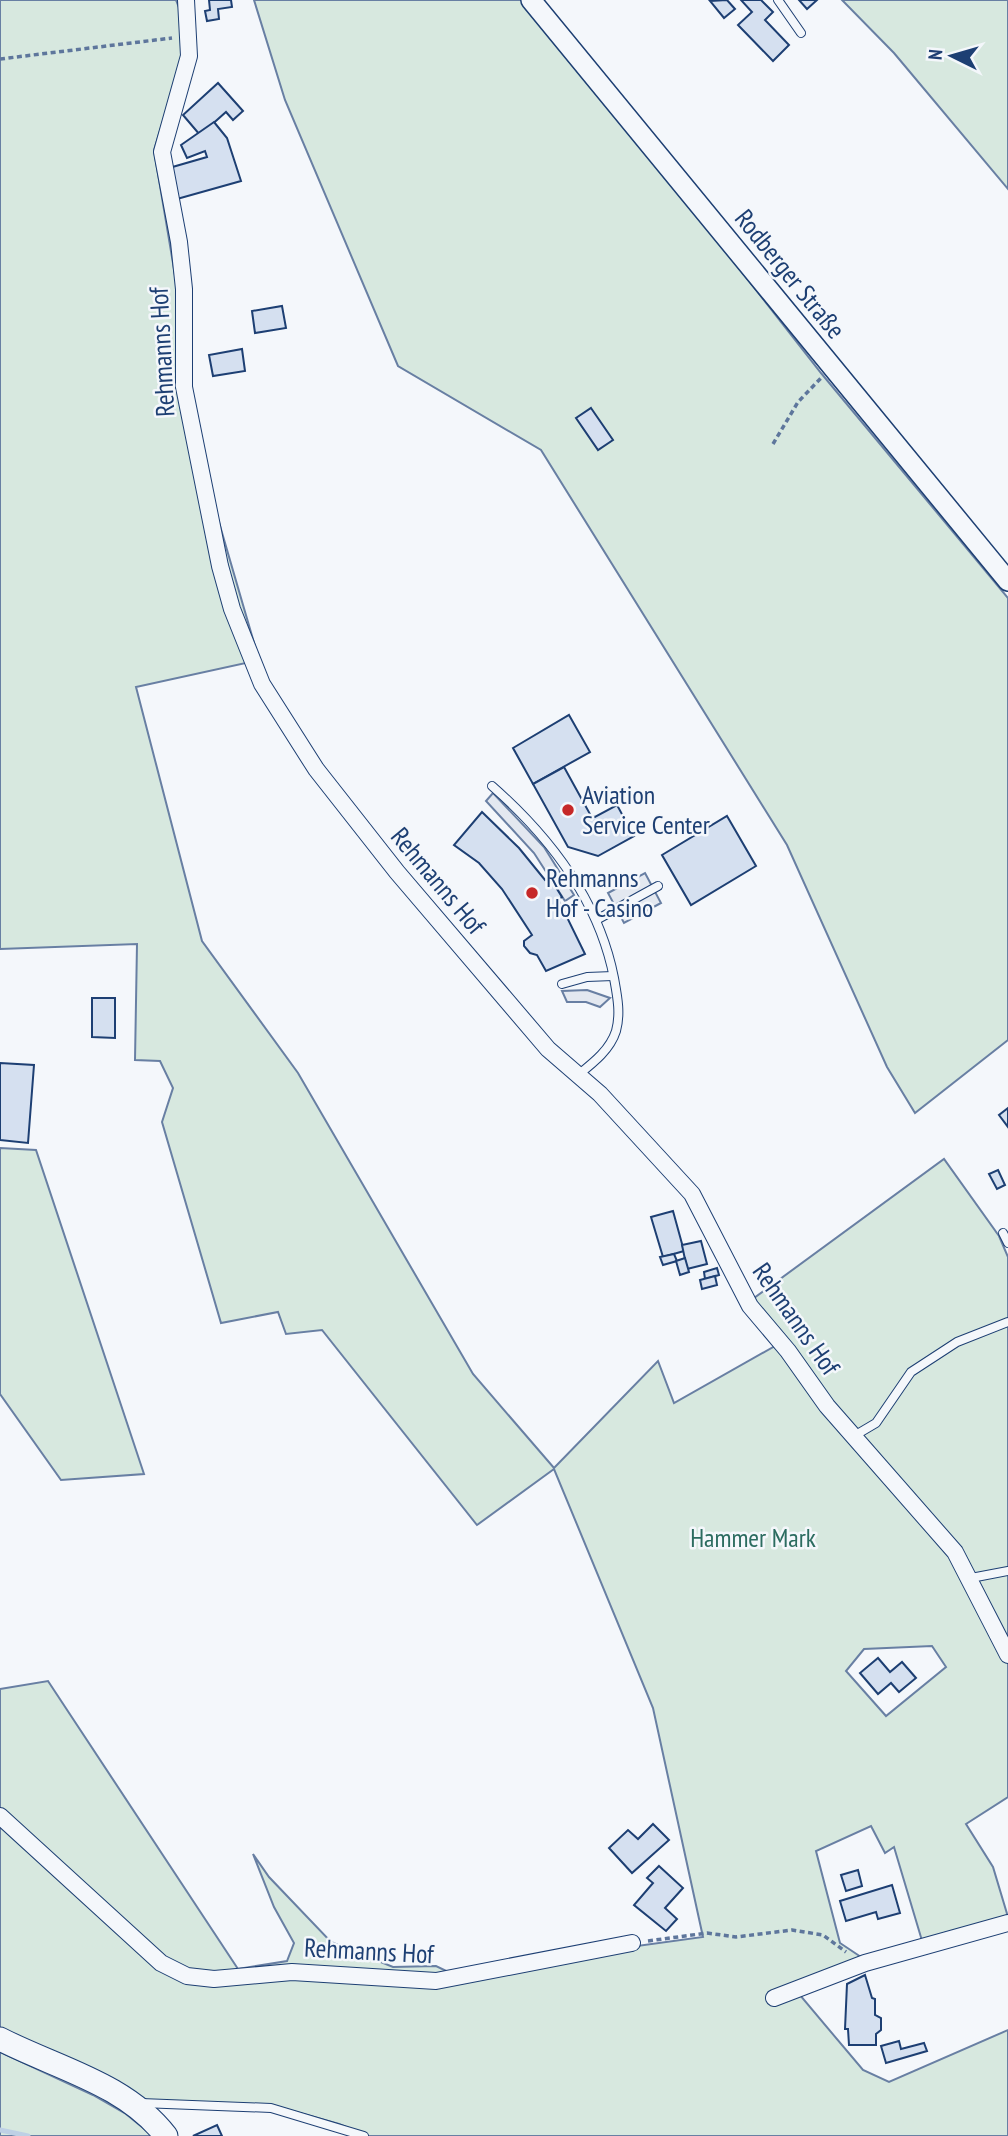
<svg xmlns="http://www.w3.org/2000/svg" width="1008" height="2136" font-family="'PT Sans Narrow',sans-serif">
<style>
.green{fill:#d7e8df;stroke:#687fa3;stroke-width:2;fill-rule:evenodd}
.parking{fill:#e3e8f0;stroke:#687fa3;stroke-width:2}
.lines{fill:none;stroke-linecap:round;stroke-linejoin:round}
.stream{stroke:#bed0e5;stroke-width:5}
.building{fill:#d5e0f0;stroke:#1d3f73;stroke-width:2}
.service-casing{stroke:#1d3f73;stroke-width:10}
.minor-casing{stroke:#1d3f73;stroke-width:18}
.tertiary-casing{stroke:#1d3f73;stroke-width:22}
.secondary-casing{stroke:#1d3f73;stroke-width:25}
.path{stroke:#5e769c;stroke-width:3.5;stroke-dasharray:5 3.5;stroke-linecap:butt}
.service{stroke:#f4f7fb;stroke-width:8}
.minor{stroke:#f4f7fb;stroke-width:16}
.tertiary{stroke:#f4f7fb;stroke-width:19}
.secondary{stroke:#f4f7fb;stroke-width:23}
.poi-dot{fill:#c62828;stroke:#f4f7fb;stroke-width:2.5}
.labels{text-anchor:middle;stroke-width:5;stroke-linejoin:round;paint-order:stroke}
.street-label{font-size:26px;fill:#1d3f73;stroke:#f4f7fb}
.poi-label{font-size:26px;fill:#1d3f73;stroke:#f4f7fb;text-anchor:start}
.park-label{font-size:26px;fill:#2c6c60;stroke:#f4f7fb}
</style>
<rect width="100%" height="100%" fill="#f4f7fb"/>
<g class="green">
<path d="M0 0H176L190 34 154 150 178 293 191 426 259 660 136 687 202 941 298 1073 473 1374 554 1468 658 1361 674 1403 782 1342 750 1301 944 1159 999 1236 1008 1257V1797L966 1824 993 1867 1008 1917 869 1965 799 1994 863 2070 889 2082 1008 2030V2136H368L339 2124 282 2108 148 2101 0 2030V1689L48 1681 238 1969 287 1961 294 1943 274 1907 253 1854 269 1877 331 1942 393 1967 436 1966 465 1980 557 1957 703 1937 653 1708 554 1469 477 1525 322 1330 286 1334 278 1312 221 1323 162 1122 173 1088 160 1061 135 1060 137 944 0 949ZM932 1646 946 1667 886 1716 846 1671 864 1649ZM871 1826 885 1853 894 1847 923 1944 864 1959 840 1943 816 1851Z"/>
<polygon points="254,0 529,0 821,373 1008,598 1008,1040 915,1113 887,1067 787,845 541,450 398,366 285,100"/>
<polygon points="842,0 1008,0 1008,189 894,53"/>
<polygon points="0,1148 36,1150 144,1474 61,1480 0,1394"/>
<polygon points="0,2052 93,2095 126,2114 153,2136 0,2136"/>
</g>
<g class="parking">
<polygon points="493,793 544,847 574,895 565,901 534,853 486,801"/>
<polygon points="645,873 661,903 624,923 608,893"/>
<polygon points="587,990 610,998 600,1007 586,1002 567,1002 562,991"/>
</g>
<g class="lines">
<polyline class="stream" points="0,2130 28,2136"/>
</g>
<g class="building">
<polygon points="209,0 231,0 232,7 218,9 219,19 207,21 205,11 210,10"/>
<polygon points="727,0 735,9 724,18 710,1"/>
<polygon points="741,0 761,0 773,12 765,20 789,45 773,61 738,25 752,12"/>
<polygon points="799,0 817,0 807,9"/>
<polygon points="218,83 243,111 233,120 226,112 200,135 183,115"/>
<polygon points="214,122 227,138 241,181 177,199 169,168 207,157 205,151 187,158 181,145"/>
<polygon points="282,306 286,328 255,333 252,311"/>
<polygon points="242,349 245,371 213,376 209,355"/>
<polygon points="591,408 613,440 598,450 576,418"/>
<polygon points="569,715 590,752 533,784 513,748"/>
<polygon points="564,767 591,816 595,817 617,805 634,836 598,856 568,847 533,784"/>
<polygon points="482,812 519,848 545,880 550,878 562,897 558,899 585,954 546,971 537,955 530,953 524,946 524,941 532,935 502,889 479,863 454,845"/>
<polygon points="727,816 756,866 691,905 662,855"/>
<polygon points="92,998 115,998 115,1038 92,1037"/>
<polygon points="0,1063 34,1065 28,1143 0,1140"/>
<polygon points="1008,1108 1008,1127 999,1115"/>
<polygon points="998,1170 1005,1185 997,1189 989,1174"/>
<polygon points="673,1211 684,1251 663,1257 651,1217"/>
<polygon points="701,1241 707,1264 687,1269 682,1245"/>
<polygon points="674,1254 677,1261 663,1265 660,1257"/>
<polygon points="685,1258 689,1272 680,1275 676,1261"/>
<polygon points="717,1268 719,1275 705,1279 704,1272"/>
<polygon points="715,1276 717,1285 702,1289 700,1280"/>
<polygon points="878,1658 890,1672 902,1662 916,1678 899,1692 891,1683 878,1694 860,1673"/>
<polygon points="653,1824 669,1840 632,1873 609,1848 628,1830 638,1839"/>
<polygon points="659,1866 683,1888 665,1908 677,1919 666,1931 634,1905 653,1883 647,1878"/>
<polygon points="858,1870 862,1886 846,1891 841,1875"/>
<polygon points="892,1885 900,1913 878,1919 876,1912 846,1921 840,1901"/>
<polygon points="865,1975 872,1998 875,1999 875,2015 881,2018 881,2030 876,2034 876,2045 849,2045 848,2029 845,2029 847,1984"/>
<polygon points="899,2041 901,2049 924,2043 927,2051 886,2063 881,2046"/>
<polygon points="217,2125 222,2136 193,2136"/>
</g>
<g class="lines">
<defs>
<g id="service">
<polyline points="778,0 801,33"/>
<path d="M492 786C550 837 599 901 614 978 617 995 621 1013 616 1031 610 1050 593 1063 578 1075"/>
<polyline points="598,919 658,886"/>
<polyline points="562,984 587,977 613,976"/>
<polyline points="1003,1233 1008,1243"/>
<polyline points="854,1436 876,1423 911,1372 957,1342 1008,1322"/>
<polyline points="971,1578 1008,1571"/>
<polyline points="141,2103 271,2108 364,2136"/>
</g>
<g id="minor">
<polyline points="186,0 189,56 162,152 179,242 184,289 184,387 220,566 232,609 262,684 316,769 397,872 548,1049 600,1094 692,1194 750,1306 788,1351 827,1406 955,1552 1008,1655"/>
<polyline points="0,1816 161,1963 187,1976 214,1979 292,1972 436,1981 632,1943"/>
<polyline points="774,1998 865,1963 1008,1923"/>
</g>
<polyline id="tertiary" points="531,0 1008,581"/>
<path id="secondary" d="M0 2039C56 2068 125 2083 166 2136"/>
</defs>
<use href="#service" class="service-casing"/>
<use href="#minor" class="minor-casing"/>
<use href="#tertiary" class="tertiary-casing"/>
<use href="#secondary" class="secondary-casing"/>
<g class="path">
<polyline points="0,59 172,38"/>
<polyline points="773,444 798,402 821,378"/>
<polyline points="648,1941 707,1933 736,1937 792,1930 823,1935 846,1952"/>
</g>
<use href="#service" class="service"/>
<use href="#minor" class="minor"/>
<use href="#tertiary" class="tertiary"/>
<use href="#secondary" class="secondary"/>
</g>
<g class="poi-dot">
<circle cx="568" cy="810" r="7"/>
<circle cx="532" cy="893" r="7"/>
</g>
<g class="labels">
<g class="street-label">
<text transform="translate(790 274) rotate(51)" y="9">Rodberger Straße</text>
<text transform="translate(162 352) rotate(-93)" y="9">Rehmanns Hof</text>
<text transform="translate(438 881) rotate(50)" y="9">Rehmanns Hof</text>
<text transform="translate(796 1319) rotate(55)" y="9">Rehmanns Hof</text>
<text transform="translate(369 1951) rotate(3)" y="9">Rehmanns Hof</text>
</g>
<g class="poi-label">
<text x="582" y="804">Aviation<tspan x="582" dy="30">Service Center</tspan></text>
<text x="546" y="887">Rehmanns<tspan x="546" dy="30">Hof - Casino</tspan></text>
</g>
<g class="park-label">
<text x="753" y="1547">Hammer Mark</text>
</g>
</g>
<g transform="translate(952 56) rotate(275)" stroke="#f4f7fb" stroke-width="5" paint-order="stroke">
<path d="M0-5L12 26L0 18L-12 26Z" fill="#1d3f73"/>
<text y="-10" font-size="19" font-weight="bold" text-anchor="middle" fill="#1d3f73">N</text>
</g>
</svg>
